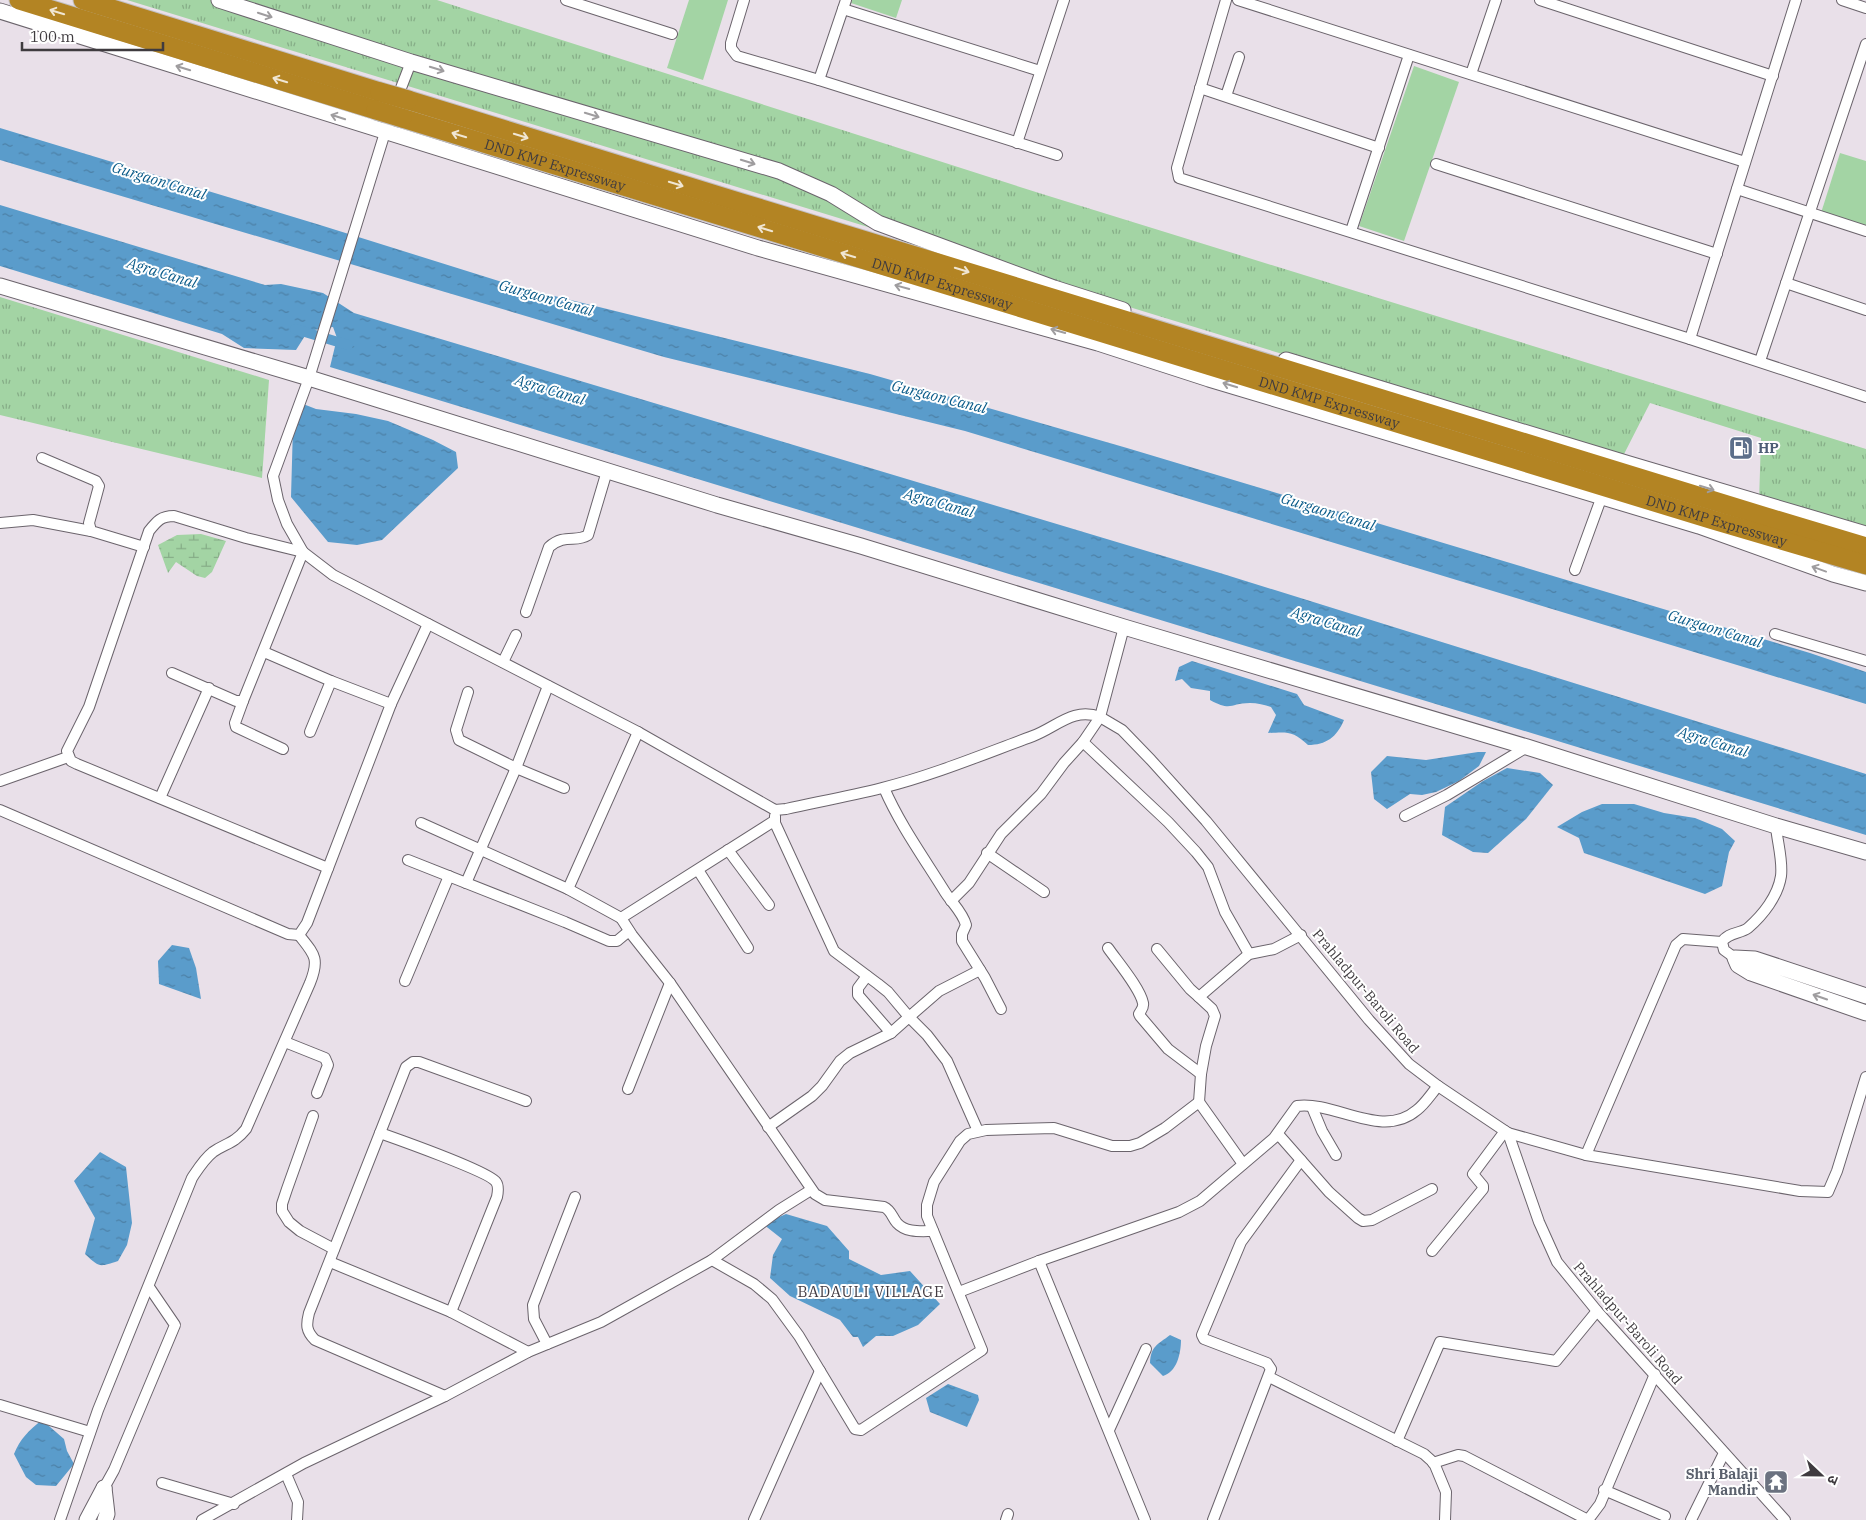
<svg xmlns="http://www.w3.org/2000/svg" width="1866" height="1520" font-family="'IBM Plex Serif','Noto Sans Devanagari',serif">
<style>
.grass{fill:url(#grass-tufts)}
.wetland{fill:url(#wetland-marsh)}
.park{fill:#a3d4a4}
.water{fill:url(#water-ripples)}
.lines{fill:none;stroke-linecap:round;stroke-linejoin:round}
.canal{stroke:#5a9ccb;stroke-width:10}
.street-casing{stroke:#6b646c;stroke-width:12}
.secondary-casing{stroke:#6b646c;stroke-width:17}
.highway-casing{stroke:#c2c0c2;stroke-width:21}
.street{stroke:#fff;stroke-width:10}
.secondary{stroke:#fff;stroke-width:15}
.highway{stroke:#b38423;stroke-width:19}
.highway-bridge-casing{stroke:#c2c0c2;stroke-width:21;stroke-linecap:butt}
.highway-bridge{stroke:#b38423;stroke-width:19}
.oneway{stroke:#f0e6d3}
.oneway2{stroke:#9f9d9f}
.labels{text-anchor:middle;stroke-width:4;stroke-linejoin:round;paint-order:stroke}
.street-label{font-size:14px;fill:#3f3b3f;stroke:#fff}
.service-label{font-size:14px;font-weight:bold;fill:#4e5e75;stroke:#fff;text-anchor:start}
.worship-label{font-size:14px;font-weight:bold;fill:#5b616d;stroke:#fff;text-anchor:end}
.water-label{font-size:15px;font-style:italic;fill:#0a5b89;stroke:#fff}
.neighbourhood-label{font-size:15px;letter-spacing:1px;fill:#423b42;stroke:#fff}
</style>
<defs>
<pattern id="grass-tufts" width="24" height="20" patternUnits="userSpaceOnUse" patternTransform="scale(1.25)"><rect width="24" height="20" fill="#a3d4a4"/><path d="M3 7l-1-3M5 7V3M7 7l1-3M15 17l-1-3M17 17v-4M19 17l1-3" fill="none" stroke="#86ad87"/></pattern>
<pattern id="wetland-marsh" width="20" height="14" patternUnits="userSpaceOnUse" patternTransform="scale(1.25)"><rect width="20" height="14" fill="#a3d4a4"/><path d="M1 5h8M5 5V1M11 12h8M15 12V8" fill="none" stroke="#86ad87"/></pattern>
<pattern id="water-ripples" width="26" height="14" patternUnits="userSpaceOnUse" patternTransform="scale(1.25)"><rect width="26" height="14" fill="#5a9ccb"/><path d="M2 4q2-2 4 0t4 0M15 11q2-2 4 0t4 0" fill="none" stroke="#4c80a6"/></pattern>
</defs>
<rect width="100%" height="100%" fill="#e9e0e9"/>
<g class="grass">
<polygon points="127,0 437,0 1039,193 1866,449 1866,536 1759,502 1761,438 1650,403 1622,458"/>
<polygon points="0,297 269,380 262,478 0,415"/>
</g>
<polygon class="wetland" points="201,534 226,541 212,572 205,578 197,576 176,562 168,573 158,545 177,535"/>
<g class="park">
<polygon points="689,0 728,0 703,80 667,68"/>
<polygon points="852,0 902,0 896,18 851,3"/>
<polygon points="1414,66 1459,82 1404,241 1359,226"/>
<polygon points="1840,153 1866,161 1866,227 1821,213"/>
</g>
<g class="water">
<polygon points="0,128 320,225 518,287 870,374 1127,448 1810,653 1866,672 1866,704 965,431 664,357 0,160"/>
<polygon points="0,205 265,285 281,284 323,293 354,313 1220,573 1866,774 1866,835 330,367 337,338 333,327 308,331 296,350 244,348 222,334 0,266"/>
<polygon points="298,402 316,409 356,414 388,421 433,440 456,452 458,468 382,540 357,545 328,542 291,497 293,426"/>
<path d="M1192 661 1297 694 1304 705 1344 720C1337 737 1326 745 1308 745 1293 731 1288 732 1268 733L1276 715 1271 707C1265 705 1257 703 1250 703 1230 703 1232 712 1210 700V691L1191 688 1182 679 1175 681 1179 667Z"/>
<polygon points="1478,752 1486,752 1479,766 1459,781 1436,792 1422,795 1410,794 1387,809 1374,799 1371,772 1387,756 1426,760"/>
<polygon points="1507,768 1540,773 1553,785 1526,819 1488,853 1473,852 1442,835 1445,807 1483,781"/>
<polygon points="1602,804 1634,804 1664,813 1695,818 1722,829 1735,841 1729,852 1722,886 1705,894 1584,853 1579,838 1557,827 1582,812"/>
<polygon points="172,945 189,948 196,968 201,999 159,984 158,961"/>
<path d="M100 1152 126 1167 132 1223 127 1245 118 1261C99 1267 100 1268 85 1254L95 1218 74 1181Z"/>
<polygon points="786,1214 827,1226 849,1251 849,1259 881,1275 910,1271 940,1304 918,1325 893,1336 876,1336 863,1347 858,1337 853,1337 840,1320 790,1296 770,1278 773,1255 782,1239 763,1224"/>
<path d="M1170 1335 1181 1340C1181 1353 1177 1372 1163 1376L1150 1363C1151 1346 1157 1345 1170 1335Z"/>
<polygon points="948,1384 978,1395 979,1400 967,1427 930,1412 926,1398"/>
<path d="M42 1420 64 1439 67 1451 74 1464 56 1486 36 1485 26 1477 14 1454C20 1439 29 1430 42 1420Z"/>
</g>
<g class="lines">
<polyline class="canal" points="295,329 348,345"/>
<defs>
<g id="street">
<polyline points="566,0 672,34"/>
<polyline points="744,0 731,43 731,48 737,56 819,80 1057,155"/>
<polyline points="1226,0 1177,168 1179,178 1690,339 1866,397"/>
<polyline points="1238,0 1745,162"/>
<polyline points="1540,0 1773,76"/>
<polyline points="1842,0 1866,8"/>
<polyline points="843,9 1040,71"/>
<polyline points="1471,74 1496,0"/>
<polyline points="819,80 846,0"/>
<polyline points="1200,88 1379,148"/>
<polyline points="1226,96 1239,57"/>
<polyline points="396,101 411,62"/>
<path d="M387 126 309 378 273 476 278 500 287 524 303 552 333 575 638 732 775 810 786 809C818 802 850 796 882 788 934 775 984 754 1033 736 1057 727 1073 707 1100 717L1083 742 1064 763 1041 794 1001 834 969 883 951 901"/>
<polyline points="1017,143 1064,0"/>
<polyline points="1436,164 1717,254"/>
<polyline points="1737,189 1866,231"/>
<polyline points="1351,231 1409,55"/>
<polyline points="1786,283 1866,310"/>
<polyline points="1690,339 1796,0"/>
<polyline points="1760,361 1866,44"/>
<polyline points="42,458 96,481 99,486 89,523 91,531 144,547"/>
<polyline points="0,523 33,520 91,531"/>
<polyline points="1575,570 1602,496"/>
<path d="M526 612 549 547C565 533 576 543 588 535L607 471"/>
<polyline points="1124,627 1100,717 1122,730 1151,760 1206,821 1369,1020 1409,1064 1438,1086 1508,1133 1539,1222 1557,1262 1597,1311 1785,1520"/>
<polyline points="1775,634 1866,661"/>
<polyline points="264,652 331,681 391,704"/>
<polyline points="503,662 516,635"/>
<path d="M172 673 236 701H243L303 552 246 538 174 516C161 516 157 521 149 531L89 707 67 751 71 761 77 764 328 868"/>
<polyline points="468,692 456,730 459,740 516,768 564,788"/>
<polyline points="243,701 235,723 236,727 283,749"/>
<polyline points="310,732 331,681"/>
<polyline points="1083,742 1168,822 1196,852 1208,867 1225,912 1249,954"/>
<polyline points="0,781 68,757"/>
<path d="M884 788C900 825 924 858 945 892 952 903 963 913 966 925L962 934V941L985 978 1001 1009"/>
<polyline points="160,798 209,688"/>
<polyline points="0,810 288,934 299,935 307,923 391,704 428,624"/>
<polyline points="775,816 775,823 834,951 878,984 888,992 909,1017 939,991 980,970"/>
<polyline points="1405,816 1447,795 1527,747"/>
<polyline points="421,823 568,889 621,918 774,821"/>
<polyline points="728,850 769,905"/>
<polyline points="987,853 1044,892"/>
<polyline points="408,860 565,922 609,941 617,941 629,931"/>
<polyline points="698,870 748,948"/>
<polyline points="466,883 516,768 548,686"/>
<polyline points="568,889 638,732"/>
<path d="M621 918 632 935 670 983 815 1194 825 1200 884 1207C891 1210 892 1217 897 1223 906 1233 921 1231 933 1231"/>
<path d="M1108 948C1117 961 1140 988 1143 1003 1144 1008 1141 1010 1139 1014L1140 1016 1168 1049 1201 1074"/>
<polyline points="1157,949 1190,989 1199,997"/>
<path d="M1735 958 1724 950 1722 942C1728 932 1740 934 1748 928 1763 915 1778 896 1781 876 1783 860 1777 841 1776 826"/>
<polyline points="867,976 858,988 858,995 891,1033 909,1017 927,1035 947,1061 978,1131"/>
<polyline points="405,981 449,876"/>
<polyline points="285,1042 325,1058 328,1065 317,1093"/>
<polyline points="628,1089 670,983"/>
<polyline points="1199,1102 1201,1074 1206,1046 1215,1016 1212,1009 1199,997 1249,954 1274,949 1301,935"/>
<polyline points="1312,1107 1322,1131 1336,1155"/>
<polyline points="313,1116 287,1189 282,1204 282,1211 289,1222 300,1231 334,1249"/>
<polyline points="768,1127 812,1096 822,1086 840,1061 850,1053 891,1033"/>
<path d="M380 1133C397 1139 490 1172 496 1182 499 1186 498 1192 497 1197L451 1312"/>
<polyline points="1508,1133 1586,1155 1800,1191 1828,1192 1837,1171 1866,1077"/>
<polyline points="1278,1134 1329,1192 1358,1218 1363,1221 1372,1220 1432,1189"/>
<polyline points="1586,1155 1676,945 1683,939 1722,942"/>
<polyline points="1432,1251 1483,1189 1483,1186 1473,1174 1505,1131"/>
<polyline points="712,1260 754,1284 772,1299 799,1336 855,1429 861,1430 982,1350 927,1216 927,1205 934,1182 960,1141 968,1134 986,1130 1054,1128 1112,1146 1130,1146 1140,1143 1165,1128 1199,1102 1243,1164"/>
<polyline points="1039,1261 1145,1520"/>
<polyline points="330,1262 451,1312 528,1352"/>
<path d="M959 1292 1039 1261 1179 1212 1200 1201 1274 1138 1297 1106C1336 1101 1382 1140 1417 1110 1425 1104 1431 1094 1438 1086"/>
<polyline points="547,1344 534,1319 533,1305 575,1197"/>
<polyline points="1269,1377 1424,1454 1434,1463 1446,1492 1445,1520"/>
<path d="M445 1396 315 1340C306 1331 306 1325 309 1313L406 1067 413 1062H419L526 1101"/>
<polyline points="0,1405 90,1432"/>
<polyline points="1109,1430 1146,1349"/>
<polyline points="1397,1441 1440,1342 1556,1361 1597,1311"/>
<polyline points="1433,1463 1458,1455 1464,1456 1588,1520"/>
<polyline points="286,1474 298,1502 297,1520"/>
<polyline points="162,1483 234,1504"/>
<polyline points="104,1488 114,1470 175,1325 149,1287"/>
<polyline points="1604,1490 1665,1516"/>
<path d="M60 1520 98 1410 192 1178C198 1169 204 1159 213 1152 226 1143 234 1144 246 1129L310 983C320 958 314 954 299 935"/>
<polyline points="202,1520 304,1463 445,1396 528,1352 601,1322 712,1260 779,1210 811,1190"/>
<polyline points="754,1520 820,1371"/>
<polyline points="1006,1520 1008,1514"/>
<polyline points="1213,1520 1271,1369 1267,1363 1204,1339 1202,1335 1241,1242 1301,1160"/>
<polyline points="1588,1520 1600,1504 1655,1374"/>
<polyline points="1691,1520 1724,1453"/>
</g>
<g id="secondary">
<polyline points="219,0 411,62 779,171 831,194 878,223 1054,288 1123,310"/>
<polyline points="0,11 758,248 1098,343 1209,379 1699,526 1833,574 1866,583"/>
<polyline points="0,286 309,378 717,505 861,546 1124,627 1527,747 1776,826 1866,852"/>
<polyline points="1286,360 1629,464 1866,534"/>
<polyline points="1866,996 1755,959 1735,958 1738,965 1751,973 1866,1013"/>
<polyline points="104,1488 107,1514 105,1520"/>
<polyline points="87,1520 104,1488"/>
</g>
<g id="highway">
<polyline points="19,0 376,110"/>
<polyline points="83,0 380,92"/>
<path d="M408 100C713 195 1018 287 1324 381 1505 436 1685 493 1866 547"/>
<path id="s1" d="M402 118 1713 520 1866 565"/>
</g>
</defs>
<use href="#street" class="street-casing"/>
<use href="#secondary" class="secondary-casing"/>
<use href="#highway" class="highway-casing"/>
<use href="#street" class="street"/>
<use href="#secondary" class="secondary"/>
<use href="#highway" class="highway"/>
<defs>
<g id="highway-bridge">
<polyline points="380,92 408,100"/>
<polyline points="376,110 402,118"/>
</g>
</defs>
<use href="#highway-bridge" class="highway-bridge-casing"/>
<use href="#highway-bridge" class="highway-bridge"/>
</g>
<defs><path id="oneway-shaft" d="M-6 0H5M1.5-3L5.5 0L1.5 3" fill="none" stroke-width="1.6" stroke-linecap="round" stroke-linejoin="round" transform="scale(1.25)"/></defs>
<g class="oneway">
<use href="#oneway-shaft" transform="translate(57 12) rotate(-163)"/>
<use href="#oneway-shaft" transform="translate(280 80) rotate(-163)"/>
<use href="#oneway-shaft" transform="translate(459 135) rotate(-163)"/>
<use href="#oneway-shaft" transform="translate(521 136) rotate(17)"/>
<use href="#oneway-shaft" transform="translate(676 184) rotate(17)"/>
<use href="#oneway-shaft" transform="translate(765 229) rotate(-163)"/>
<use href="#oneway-shaft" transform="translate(848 255) rotate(-163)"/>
<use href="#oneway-shaft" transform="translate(962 270) rotate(17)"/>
</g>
<g class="oneway2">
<use href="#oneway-shaft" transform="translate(265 15) rotate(18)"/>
<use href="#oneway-shaft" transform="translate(183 68) rotate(-163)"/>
<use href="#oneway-shaft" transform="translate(437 69) rotate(17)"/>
<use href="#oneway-shaft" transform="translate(592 115) rotate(17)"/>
<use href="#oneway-shaft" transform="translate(338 117) rotate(-162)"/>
<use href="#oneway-shaft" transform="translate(748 162) rotate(17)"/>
<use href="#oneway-shaft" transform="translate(902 287) rotate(-165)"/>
<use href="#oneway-shaft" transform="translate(1058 331) rotate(-164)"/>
<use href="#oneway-shaft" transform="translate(1230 385) rotate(-163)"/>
<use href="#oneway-shaft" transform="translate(1707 488) rotate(17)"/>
<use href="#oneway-shaft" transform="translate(1819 569) rotate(-160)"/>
<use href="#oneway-shaft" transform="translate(1820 997) rotate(-161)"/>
</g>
<defs>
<symbol id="fuel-square" viewBox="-11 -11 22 22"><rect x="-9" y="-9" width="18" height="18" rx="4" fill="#5c6f8a" stroke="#fff"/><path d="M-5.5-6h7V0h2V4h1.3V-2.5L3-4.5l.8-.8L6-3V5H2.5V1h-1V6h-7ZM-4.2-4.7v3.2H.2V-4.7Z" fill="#fff"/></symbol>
<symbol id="temple-square" viewBox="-11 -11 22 22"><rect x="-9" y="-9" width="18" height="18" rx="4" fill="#6b7280" stroke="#fff"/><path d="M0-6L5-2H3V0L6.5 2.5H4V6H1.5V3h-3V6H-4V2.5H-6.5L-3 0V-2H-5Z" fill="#fff"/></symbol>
</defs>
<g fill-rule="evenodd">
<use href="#fuel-square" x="1727" y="434" width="28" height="28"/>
<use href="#temple-square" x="1762" y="1468" width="28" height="28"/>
</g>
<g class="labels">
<g class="street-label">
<text dy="5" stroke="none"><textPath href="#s1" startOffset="160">DND KMP Expressway</textPath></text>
<text dy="5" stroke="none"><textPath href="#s1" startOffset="565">DND KMP Expressway</textPath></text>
<text dy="5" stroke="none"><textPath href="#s1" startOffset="970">DND KMP Expressway</textPath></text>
<text dy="5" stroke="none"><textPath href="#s1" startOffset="1375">DND KMP Expressway</textPath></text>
<text transform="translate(1366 991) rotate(50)" y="5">Prahladpur-Baroli Road</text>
<text transform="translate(1628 1323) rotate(49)" y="5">Prahladpur-Baroli Road</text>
</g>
<g class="service-label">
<text x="1758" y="453">HP</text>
</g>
<g class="worship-label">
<text x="1758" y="1479">Shri Balaji<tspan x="1758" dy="16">Mandir</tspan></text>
</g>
<g class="water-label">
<text transform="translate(159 181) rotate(17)" y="5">Gurgaon Canal</text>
<text transform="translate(162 273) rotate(17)" y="5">Agra Canal</text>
<text transform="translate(546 298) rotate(16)" y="5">Gurgaon Canal</text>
<text transform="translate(550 390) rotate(17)" y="5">Agra Canal</text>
<text transform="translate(939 397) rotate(14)" y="5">Gurgaon Canal</text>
<text transform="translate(939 503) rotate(16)" y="5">Agra Canal</text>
<text transform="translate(1328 512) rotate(17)" y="5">Gurgaon Canal</text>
<text transform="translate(1326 622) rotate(17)" y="5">Agra Canal</text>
<text transform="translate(1715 629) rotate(17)" y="5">Gurgaon Canal</text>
<text transform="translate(1713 742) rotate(17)" y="5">Agra Canal</text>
</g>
<g class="neighbourhood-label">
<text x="871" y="1297">BADAULI VILLAGE</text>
</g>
</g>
<g transform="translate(1821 1475) rotate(112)" stroke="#ffffff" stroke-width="4" paint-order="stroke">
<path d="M0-4L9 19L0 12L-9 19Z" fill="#3f3b3f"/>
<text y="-8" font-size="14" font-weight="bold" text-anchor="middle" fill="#3f3b3f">उ</text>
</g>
<path d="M22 42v8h141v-8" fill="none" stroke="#3f3b3f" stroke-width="2.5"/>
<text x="30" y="42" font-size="15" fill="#3f3b3f" stroke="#ffffff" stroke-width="4" paint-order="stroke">100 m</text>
</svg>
